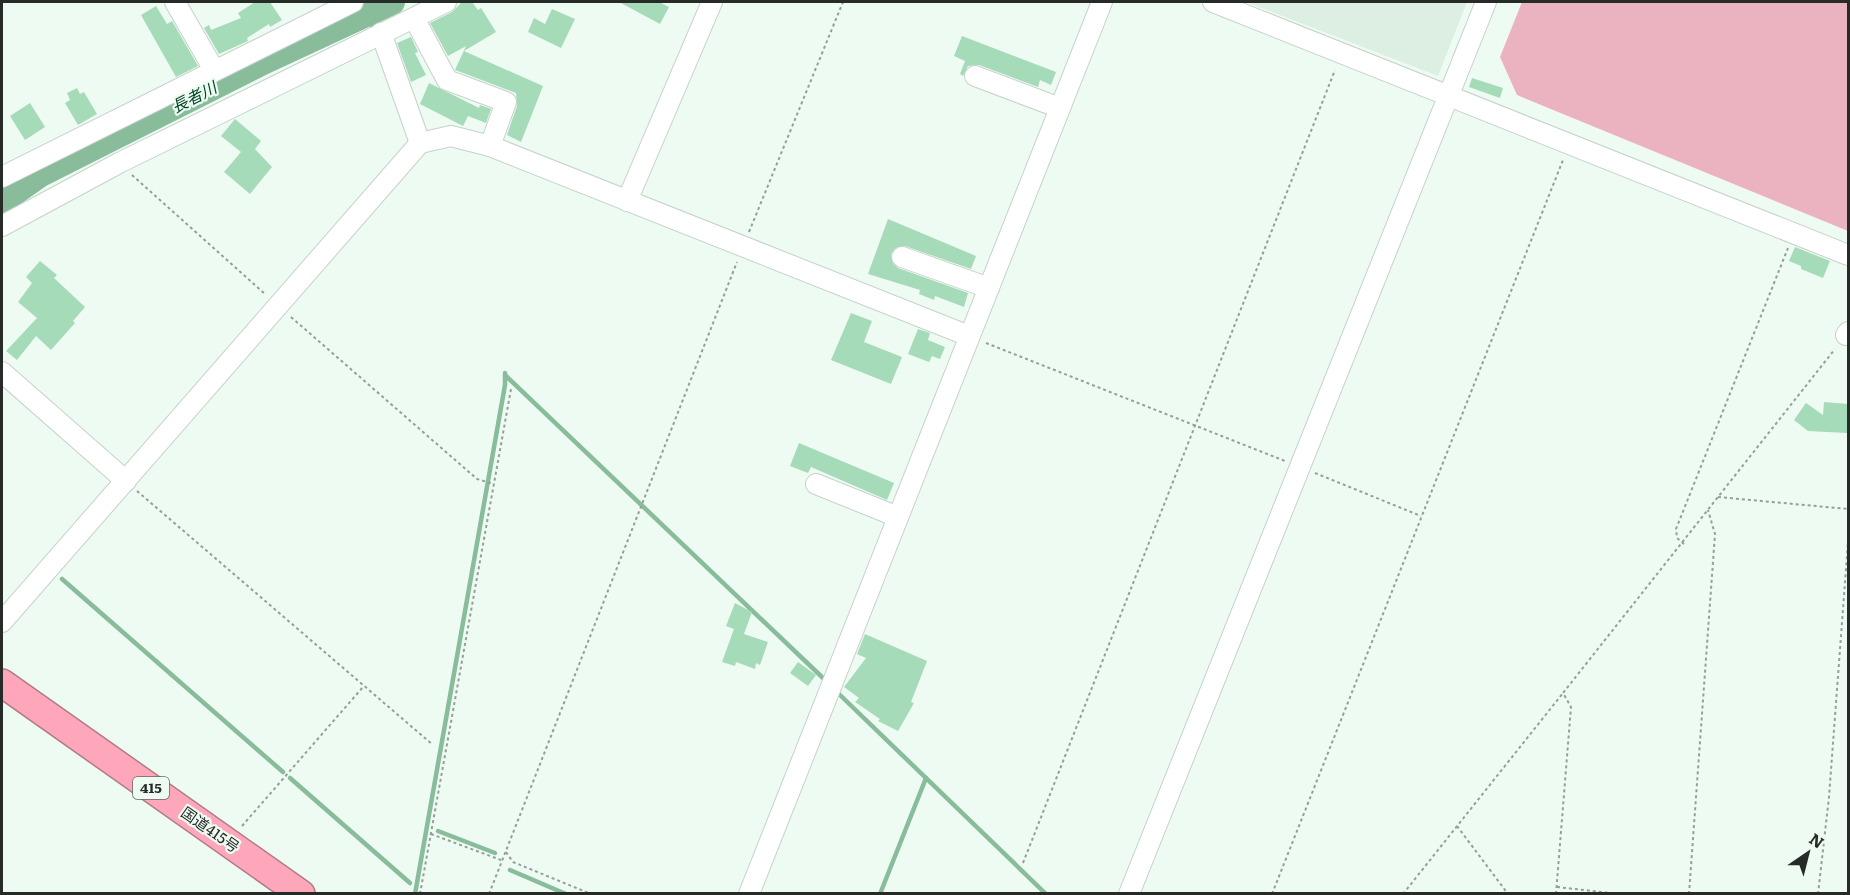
<svg xmlns="http://www.w3.org/2000/svg" width="1850" height="895" font-family="Literata,'Noto Sans JP',serif">
<style>
.built{fill:#dcefe2}
.green{fill:#ebb3bf}
.lines{fill:none;stroke-linecap:round;stroke-linejoin:round}
.stream{stroke:#88bc9b;stroke-width:4.5}
.river{stroke:#88bc9b;stroke-width:26}
.building{fill:#a6dbb9}
.minor-casing{stroke:#c6d2ca;stroke-width:22}
.highway-casing{stroke:#b27b87;stroke-width:30}
.path{stroke:#959e98;stroke-width:2;stroke-dasharray:3 3;stroke-linecap:butt}
.minor{stroke:#fff;stroke-width:20}
.highway{stroke:#fea6ba;stroke-width:27}
.labels{text-anchor:middle;stroke-width:4.5;stroke-linejoin:round;paint-order:stroke}
.shield{fill:#eefbf2;stroke:#626965;stroke-width:1.5}
.shield-label{font-size:14px;font-weight:bold;fill:#262b28}
.street-label{font-size:15px;fill:#262b28;stroke:#eefbf2}
.water-label{font-size:16px;font-style:italic;fill:#054729;stroke:#eefbf2}
</style>
<rect width="100%" height="100%" fill="#eefbf2"/>
<polygon class="built" points="1246,2 1467,2 1438,76"/>
<polygon class="green" points="1522,2 1848,2 1848,231 1517,95 1500,57"/>
<g class="lines">
<g class="stream">
<polyline points="366,14 373,27"/>
<polyline points="506,376 823,678"/>
<polyline points="62,579 283,772"/>
<polyline points="839,694 1046,894"/>
<polyline points="290,778 410,883"/>
<polyline points="438,831 495,853"/>
<polyline points="510,870 566,894"/>
<polyline points="415,894 505,385 505,373"/>
<polyline points="880,894 926,778"/>
</g>
<polyline class="river" points="2,201 39,175 265,61 392,2"/>
</g>
<g class="building">
<polygon points="255,2 270,2 282,20 270,27 269,24 247,38 248,41 219,54 204,28 209,25 211,30 241,18 238,13"/>
<polygon points="462,2 472,2 478,10 481,8 496,32 464,51 543,86 521,142 507,135 517,106 516,93 455,70 466,46 448,56 430,23 452,12"/>
<polygon points="619,2 659,2 669,7 660,24"/>
<polygon points="156,6 167,24 172,21 198,66 176,77 141,15"/>
<polygon points="552,9 575,19 561,48 528,32 534,18 545,24"/>
<polygon points="962,36 1056,72 1051,85 1040,80 1038,87 979,65 968,66 963,76 960,74 965,61 954,56"/>
<polygon points="411,37 418,52 415,53 426,75 411,82 397,43"/>
<polygon points="1472,78 1503,88 1500,98 1469,87"/>
<polygon points="429,83 479,108 480,105 491,109 486,123 468,116 463,126 420,104"/>
<polygon points="77,88 80,94 84,92 97,114 78,125 65,103 70,100 67,93"/>
<polygon points="30,103 45,127 25,140 10,116"/>
<polygon points="235,119 261,141 255,149 272,167 250,194 224,172 241,152 221,136"/>
<polygon points="888,219 976,256 971,269 905,246 895,248 891,254 893,264 898,268 968,293 964,307 935,296 934,300 919,294 920,290 868,274"/>
<polygon points="1795,247 1830,261 1823,278 1801,269 1801,266 1789,261"/>
<polygon points="40,261 57,275 54,278 85,307 73,321 75,323 51,350 36,336 17,360 6,351 37,318 18,302 32,283 26,277"/>
<polygon points="851,313 872,321 864,342 902,357 891,384 831,360"/>
<polygon points="918,329 930,333 928,340 945,347 940,359 932,356 929,362 908,354"/>
<polygon points="1824,402 1848,404 1847,433 1808,431 1794,420 1806,403 1823,415"/>
<polygon points="799,443 894,483 887,500 811,467 808,473 790,466"/>
<polygon points="735,603 752,612 744,634 768,642 760,665 756,663 755,669 736,662 735,666 722,662 734,629 726,626"/>
<polygon points="865,634 927,661 911,702 914,703 898,731 878,721 880,719 855,702 859,698 844,687 866,658 857,654"/>
<polygon points="798,662 816,675 808,686 790,673"/>
</g>
<g class="lines">
<defs>
<g id="minor">
<polyline points="175,2 214,70"/>
<polyline points="1213,2 1848,255"/>
<polyline points="414,18 447,80 506,102 490,146"/>
<polyline points="381,33 420,143"/>
<polyline points="975,76 1060,108"/>
<polyline points="2,177 353,2"/>
<polyline points="627,201 712,2"/>
<polyline points="2,226 119,163 446,2"/>
<polyline points="902,257 989,288"/>
<polyline points="1846,335 1848,332"/>
<polyline points="2,372 126,481"/>
<polyline points="816,484 898,517"/>
<polyline points="2,622 420,143 451,136 490,146 969,336"/>
<polyline points="749,894 1102,2"/>
<polyline points="1129,894 1486,2"/>
</g>
<polyline id="highway" points="2,683 301,894"/>
</defs>
<use href="#minor" class="minor-casing"/>
<use href="#highway" class="highway-casing"/>
<g class="path">
<polyline points="132,175 266,295"/>
<polyline points="749,232 843,2"/>
<polyline points="291,317 477,479 494,484"/>
<polyline points="986,343 1285,461"/>
<polyline points="1315,473 1421,516"/>
<polyline points="137,491 433,745"/>
<polyline points="1718,497 1848,509"/>
<polyline points="1684,544 1677,538 1676,529 1788,248"/>
<polyline points="242,826 363,687"/>
<polyline points="1457,826 1508,894"/>
<polyline points="431,834 501,860"/>
<polyline points="506,852 513,862 591,894"/>
<polyline points="1023,863 1335,70"/>
<polyline points="1557,887 1620,894"/>
<polyline points="420,894 511,389"/>
<polyline points="489,894 737,262"/>
<polyline points="1272,894 1563,160"/>
<polyline points="1403,894 1563,693"/>
<polyline points="1556,894 1571,707 1563,693 1835,349"/>
<polyline points="1689,894 1715,534 1708,510"/>
<polyline points="1818,894 1829,797 1848,542"/>
</g>
<use href="#minor" class="minor"/>
<use href="#highway" class="highway"/>
</g>
<g class="labels">
<rect class="shield" x="133" y="777" width="36" height="22" rx="4.5"/>
<g class="shield-label">
<text x="151" y="793">415</text>
</g>
<g class="street-label">
<text transform="translate(210 830) rotate(35)" y="5">国道415号</text>
</g>
<g class="water-label">
<text transform="translate(194 97) rotate(-27)" y="6">長者川</text>
</g>
</g>
<rect width="1850" height="895" fill="none" stroke="#262b28" stroke-width="6"/>
<g transform="translate(1808 853) rotate(35)" stroke="#eefbf2" stroke-width="4.5" paint-order="stroke">
<path d="M0-4.5L10 22L0 15L-10 22Z" fill="#262b28"/>
<text y="-9" font-size="16" font-weight="bold" text-anchor="middle" fill="#262b28">N</text>
</g>
</svg>
